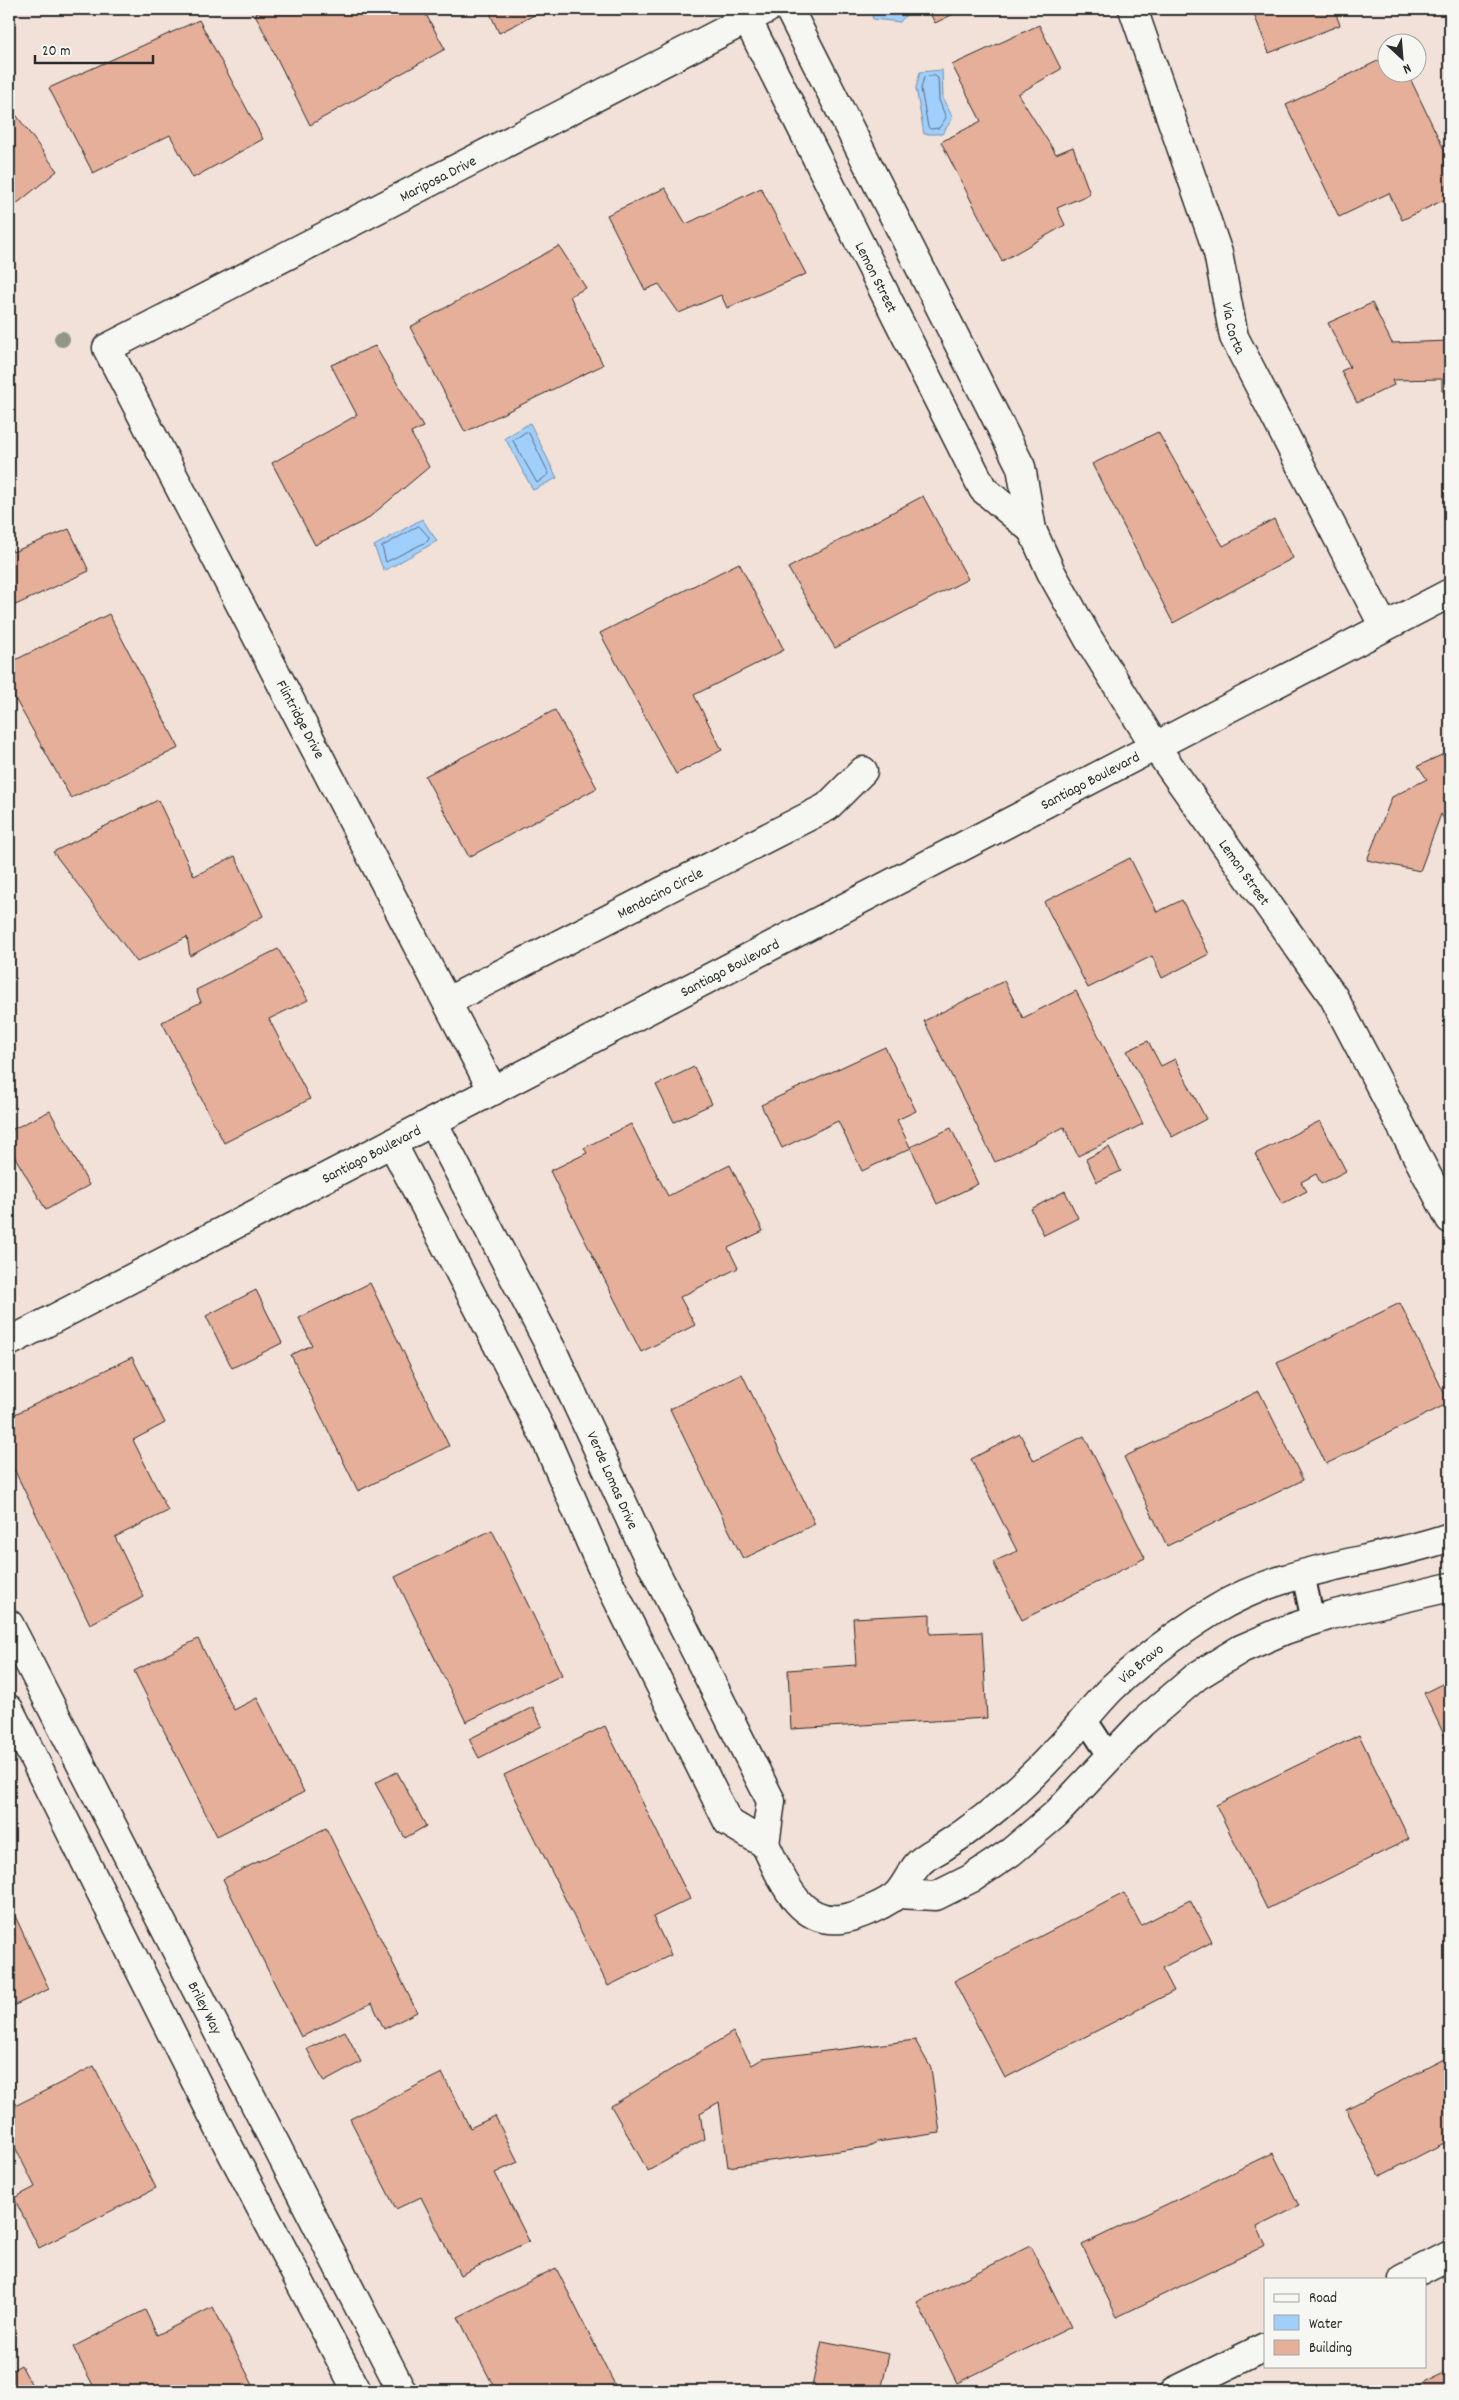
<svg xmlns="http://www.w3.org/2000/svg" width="1459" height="2400" font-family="Dekko,sans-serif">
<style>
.water{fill:#a1cffc;stroke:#728da8}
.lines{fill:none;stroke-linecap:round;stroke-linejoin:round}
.shore{stroke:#5a6d7f;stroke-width:1}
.building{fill:#e5af9a;stroke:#2b2b2b}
.service-casing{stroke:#2b2b2b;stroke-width:26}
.minor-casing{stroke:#2b2b2b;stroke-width:31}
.tertiary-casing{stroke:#2b2b2b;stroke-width:31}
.service{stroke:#f6f6f2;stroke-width:22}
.minor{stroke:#f6f6f2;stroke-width:28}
.tertiary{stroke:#f6f6f2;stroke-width:28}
.tree{fill:#92958a}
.labels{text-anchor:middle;stroke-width:4;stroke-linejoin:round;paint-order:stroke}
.street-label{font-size:15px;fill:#2b2b2b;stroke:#f6f6f2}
</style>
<rect width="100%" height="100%" fill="#f1e1d8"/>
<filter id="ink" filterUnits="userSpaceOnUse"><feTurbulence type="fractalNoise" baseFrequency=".02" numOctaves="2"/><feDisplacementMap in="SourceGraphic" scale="10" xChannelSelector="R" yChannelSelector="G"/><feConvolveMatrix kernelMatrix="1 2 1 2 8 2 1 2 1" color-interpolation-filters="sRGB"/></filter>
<g filter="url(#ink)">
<g class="water">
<polygon points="870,9 911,9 900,22 873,19"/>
<polygon points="942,70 943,99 953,118 942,134 924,134 916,88 920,72"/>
<polygon points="530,423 557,478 533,490 505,438"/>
<polygon points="422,519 437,541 384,571 374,546"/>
</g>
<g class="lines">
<g class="shore">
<polygon points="935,76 938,78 939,100 946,118 939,128 930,129 928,127 921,89 924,77"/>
<polygon points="526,432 529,433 549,474 537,483 513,441"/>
<polygon points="419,526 429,537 428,541 386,562 382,547"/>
</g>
</g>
<g class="building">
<polygon points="267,9 423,9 445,49 310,125 255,14"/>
<polygon points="488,9 546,9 499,33"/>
<polygon points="928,9 964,9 935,23"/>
<polygon points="1252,9 1334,9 1340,25 1269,53"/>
<polygon points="199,20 263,139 193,178 170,135 93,173 49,88"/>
<polygon points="1039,25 1061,69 1018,94 1056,154 1073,147 1090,194 1057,208 1065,225 1002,261 941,142 981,121 952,65"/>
<polygon points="1386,57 1386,72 1407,72 1450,162 1450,197 1402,220 1389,193 1339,217 1286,105"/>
<polygon points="9,105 57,171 9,210"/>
<polygon points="665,188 686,224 761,188 806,274 727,308 721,295 679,313 659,284 645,290 607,215"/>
<polygon points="559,246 586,288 570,296 603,365 465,432 410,327"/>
<polygon points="1372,303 1392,343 1450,341 1450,391 1442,391 1442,379 1392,380 1394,385 1357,403 1341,371 1350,367 1328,323"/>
<polygon points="375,346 423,427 411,433 429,467 366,520 315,545 272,463 357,415 331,365"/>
<polygon points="1158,432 1223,546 1274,519 1293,558 1173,623 1092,464"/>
<polygon points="923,496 968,579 835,648 788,568"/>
<polygon points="69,529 89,571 9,608 9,544 13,552"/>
<polygon points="739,563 784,650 694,695 722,750 676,774 600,633"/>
<polygon points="109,614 179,748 71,798 9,688 9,663"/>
<polygon points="555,710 597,788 469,857 425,776"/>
<polygon points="1450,751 1450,830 1441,814 1420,871 1367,860 1392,797 1427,779 1418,766"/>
<polygon points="158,800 194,876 235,856 263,916 190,956 187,937 137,962 53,852"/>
<polygon points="1130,858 1157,912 1182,900 1209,954 1162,978 1152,956 1088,988 1044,902"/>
<polygon points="278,949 308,1000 269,1019 310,1099 224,1143 162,1022 201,1002 196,990"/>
<polygon points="1004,981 1023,1018 1076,991 1143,1124 1078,1156 1064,1127 995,1162 924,1021"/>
<polygon points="1148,1041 1161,1066 1175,1059 1206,1119 1172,1137 1127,1051"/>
<polygon points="885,1047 916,1111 897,1120 910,1147 951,1128 978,1184 937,1204 911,1148 862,1171 838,1121 782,1148 761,1105"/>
<polygon points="694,1067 712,1104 674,1122 656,1085"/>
<polygon points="50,1111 89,1185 46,1210 9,1147 9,1131"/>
<polygon points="1320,1121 1346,1171 1321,1184 1316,1174 1301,1182 1307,1191 1282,1204 1255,1154"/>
<polygon points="631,1124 668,1196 730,1165 763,1231 728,1248 738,1268 680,1297 695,1325 641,1352 550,1171 587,1153 584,1148"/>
<polygon points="1109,1147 1121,1171 1097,1182 1086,1159"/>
<polygon points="1065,1191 1078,1218 1044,1235 1031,1209"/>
<polygon points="370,1283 449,1446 358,1491 291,1355 312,1345 299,1318"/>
<polygon points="256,1290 282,1343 232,1368 206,1316"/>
<polygon points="1400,1303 1449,1403 1326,1464 1277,1363"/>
<polygon points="132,1357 165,1423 133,1440 168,1511 115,1537 144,1597 90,1624 9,1459 9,1417"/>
<polygon points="742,1374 815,1524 743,1559 670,1409"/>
<polygon points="1259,1391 1303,1480 1167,1546 1124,1457"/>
<polygon points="1020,1434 1034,1461 1084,1436 1145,1558 1022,1620 993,1562 1017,1551 971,1459"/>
<polygon points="492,1530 562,1675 466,1722 395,1577"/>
<polygon points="930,1614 930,1634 982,1632 987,1718 791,1729 788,1670 856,1665 853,1618"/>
<polygon points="198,1639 234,1710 257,1698 304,1792 217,1836 134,1671"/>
<polygon points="1450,1680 1450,1747 1424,1693"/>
<polygon points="533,1707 542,1726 479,1758 469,1739"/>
<polygon points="605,1726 690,1899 653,1917 671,1955 608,1986 504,1775"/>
<polygon points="1359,1735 1409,1839 1267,1909 1216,1805"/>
<polygon points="397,1772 426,1826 405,1838 375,1783"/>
<polygon points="326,1828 417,2012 384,2029 372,2003 301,2037 223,1879"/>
<polygon points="1124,1893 1141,1925 1190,1900 1212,1942 1162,1968 1174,1991 1005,2078 954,1981"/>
<polygon points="9,1903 49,1989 9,2008"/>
<polygon points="345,2031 361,2062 324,2082 307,2049"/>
<polygon points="733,2032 752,2065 762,2059 915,2040 931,2068 940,2133 877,2142 867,2147 728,2167 719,2102 700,2113 704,2139 648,2171 611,2106"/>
<polygon points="1450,2056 1450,2140 1380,2176 1346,2109"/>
<polygon points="94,2066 156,2188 39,2248 14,2198 35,2187 9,2135 9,2109"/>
<polygon points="442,2073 470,2128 495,2116 518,2162 495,2173 529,2241 460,2275 421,2197 396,2209 350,2119"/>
<polygon points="1273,2153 1299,2206 1257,2227 1266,2245 1117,2317 1082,2245"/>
<polygon points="1030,2246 1071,2327 957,2383 917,2302"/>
<polygon points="556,2268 618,2391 496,2391 458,2317"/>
<polygon points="213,2307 256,2391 96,2391 73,2347 145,2310 157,2335"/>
<polygon points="822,2341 889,2354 881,2391 811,2391"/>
<polygon points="21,2365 35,2391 9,2391 9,2372"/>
<polygon points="1450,2370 1450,2391 1407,2391"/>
</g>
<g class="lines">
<defs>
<g id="service">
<polyline points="1303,1574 1313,1621"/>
<polyline points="1085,1719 1110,1757"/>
</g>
<g id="minor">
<path id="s1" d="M1133 9 1218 253 1234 337 1384 627"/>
<path id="s2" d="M448 1001 827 807 863 771"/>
<path id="s3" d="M493 1091 107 348 767 9"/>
<polyline points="392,1143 516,1380 547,1442 600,1564 728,1822 765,1844 771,1801 644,1549 554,1354 433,1122"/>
<path id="s4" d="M9 1624 402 2391"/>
<polyline points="9,1709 221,2132 357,2391"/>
<path id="s5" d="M765 1844C781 1876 797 1924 841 1919 856 1917 890 1903 899 1892 906 1884 911 1872 918 1864 924 1857 935 1852 943 1847 986 1820 1023 1787 1057 1750 1077 1730 1094 1705 1114 1686 1144 1658 1178 1633 1213 1611 1285 1566 1372 1564 1450 1537"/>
<polyline points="898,1894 936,1896 972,1878 1011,1852 1056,1814 1142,1723 1197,1676 1241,1649 1285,1630 1331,1615 1450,1587"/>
<polyline points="1403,2279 1450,2255"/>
<polyline points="1175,2391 1265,2347"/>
</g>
<g id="tertiary">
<path id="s6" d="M742 9 983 489 1032 530"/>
<path id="s7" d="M789 9 1021 467 1032 530 1051 572 1088 638 1155 746 1333 996 1450 1219"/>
<path id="s8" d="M9 1342 1450 593"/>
</g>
</defs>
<use href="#service" class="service-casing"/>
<use href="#minor" class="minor-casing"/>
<use href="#tertiary" class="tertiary-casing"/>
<use href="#service" class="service"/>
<use href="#minor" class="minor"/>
<use href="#tertiary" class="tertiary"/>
</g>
<circle class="tree" cx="62" cy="339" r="8"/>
</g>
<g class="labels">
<g class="street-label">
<text dy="5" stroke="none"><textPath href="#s3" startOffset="1209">Mariposa Drive</textPath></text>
<text dy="5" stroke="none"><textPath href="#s6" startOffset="300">Lemon Street</textPath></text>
<text dy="5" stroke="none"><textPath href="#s1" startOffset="335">Via Corta</textPath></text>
<text transform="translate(301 719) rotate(62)" y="5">Flintridge Drive</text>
<text dy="5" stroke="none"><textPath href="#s8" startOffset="1218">Santiago Boulevard</textPath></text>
<text dy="5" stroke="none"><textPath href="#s7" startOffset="981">Lemon Street</textPath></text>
<text dy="5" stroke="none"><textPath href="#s2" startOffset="238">Mendocino Circle</textPath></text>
<text dy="5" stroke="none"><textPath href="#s8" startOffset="812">Santiago Boulevard</textPath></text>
<text dy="5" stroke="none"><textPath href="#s8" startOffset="408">Santiago Boulevard</textPath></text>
<text transform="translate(613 1480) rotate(66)" y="5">Verde Lomas Drive</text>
<text dy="5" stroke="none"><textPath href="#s5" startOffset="515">Via Bravo</textPath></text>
<text dy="5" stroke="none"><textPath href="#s4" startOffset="431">Briley Way</textPath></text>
</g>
</g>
<rect width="1459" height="2400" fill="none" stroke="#f6f6f2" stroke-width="30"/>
<rect x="15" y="15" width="1429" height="2370" fill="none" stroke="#2b2b2b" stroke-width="2" filter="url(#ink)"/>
<rect x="1264" y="2278" width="162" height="90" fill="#f6f6f2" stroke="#a5a5a2"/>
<rect x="1274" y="2294" width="25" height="8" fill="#f6f6f2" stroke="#a5a5a2"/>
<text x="1309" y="2302" font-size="15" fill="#2b2b2b">Road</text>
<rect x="1274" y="2315" width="25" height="15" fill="#a1cffc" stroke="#a5a5a2"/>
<text x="1309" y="2328" font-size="15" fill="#2b2b2b">Water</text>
<rect x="1274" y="2340" width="25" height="15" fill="#e5af9a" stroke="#a5a5a2"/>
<text x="1309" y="2352" font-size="15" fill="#2b2b2b">Building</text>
<g transform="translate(1402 58) rotate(154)"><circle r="24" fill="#f6f6f2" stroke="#a5a5a2"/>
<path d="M0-4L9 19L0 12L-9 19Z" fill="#2b2b2b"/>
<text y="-8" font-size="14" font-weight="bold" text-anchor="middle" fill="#2b2b2b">N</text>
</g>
<path d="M35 55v8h118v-8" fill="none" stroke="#2b2b2b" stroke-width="2.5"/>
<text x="42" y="55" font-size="15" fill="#2b2b2b" stroke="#f6f6f2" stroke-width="4" paint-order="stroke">20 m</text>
</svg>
